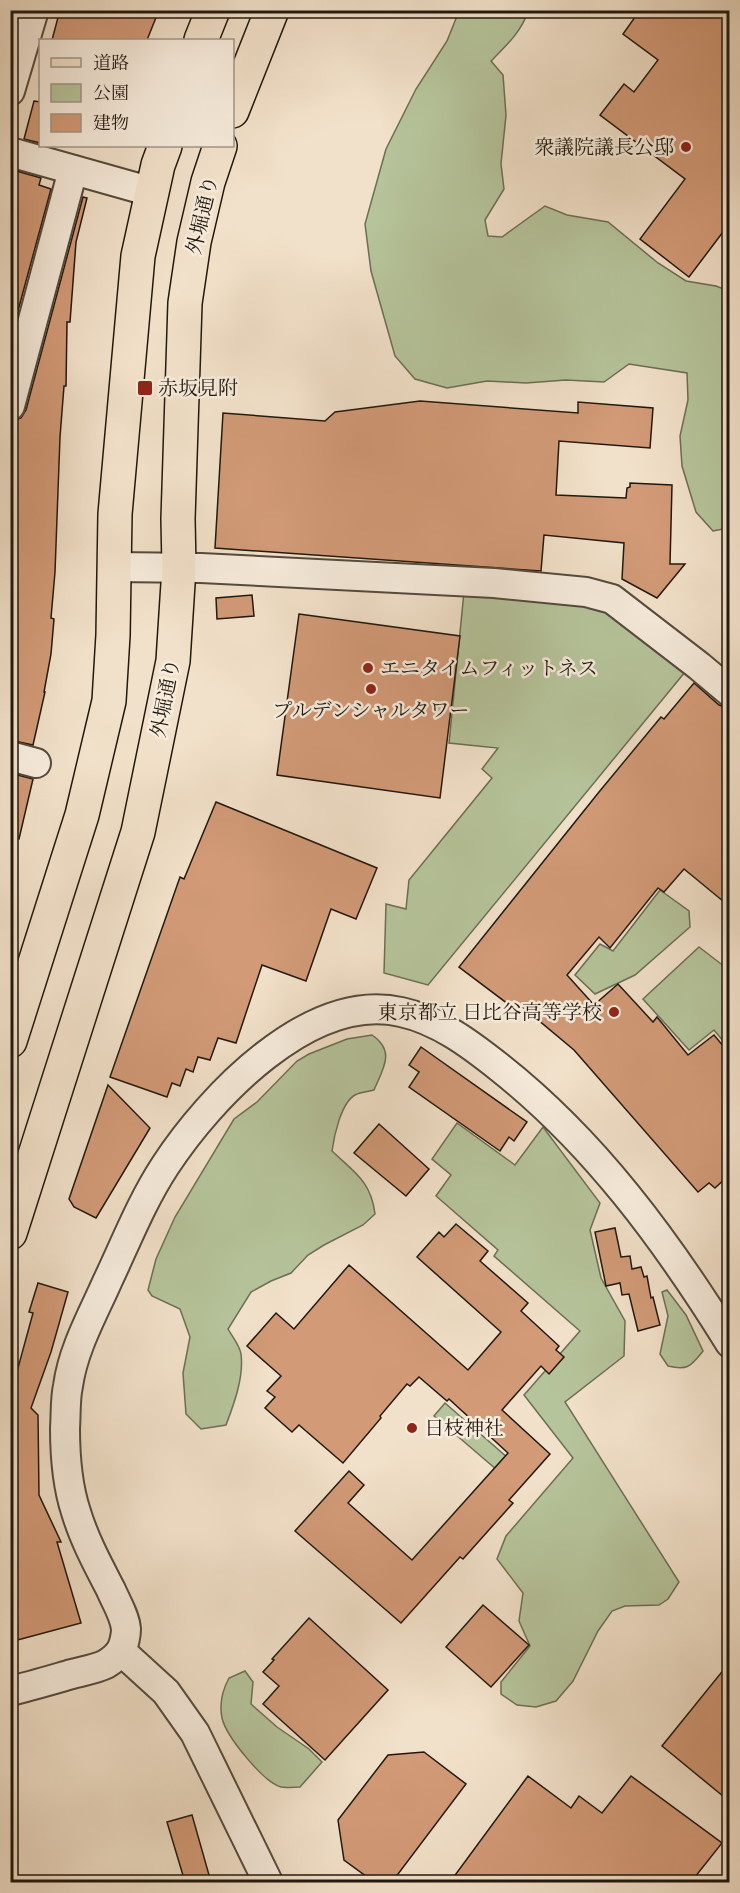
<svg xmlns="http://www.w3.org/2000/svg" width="740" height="1893" font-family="'IM FELL French Canon','Noto Serif JP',serif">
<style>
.green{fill:#b6c49b;stroke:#6b6e55;stroke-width:1.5}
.building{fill:#d29a77;stroke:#20180f;stroke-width:1.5}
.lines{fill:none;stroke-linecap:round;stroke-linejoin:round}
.minor-casing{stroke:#544a3e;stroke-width:32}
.major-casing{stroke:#20180f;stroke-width:36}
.minor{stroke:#f7ecdd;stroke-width:28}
.major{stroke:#f2e1ca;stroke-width:33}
.poi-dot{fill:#8f2418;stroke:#f7ecdd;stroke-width:2}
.labels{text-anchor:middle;stroke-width:5;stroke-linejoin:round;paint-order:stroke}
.poi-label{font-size:20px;fill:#20180f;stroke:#f7ecdd;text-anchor:start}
.street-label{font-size:20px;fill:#20180f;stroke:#f7ecdd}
</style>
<rect width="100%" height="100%" fill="#f2e1ca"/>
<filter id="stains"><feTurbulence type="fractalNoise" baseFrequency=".00333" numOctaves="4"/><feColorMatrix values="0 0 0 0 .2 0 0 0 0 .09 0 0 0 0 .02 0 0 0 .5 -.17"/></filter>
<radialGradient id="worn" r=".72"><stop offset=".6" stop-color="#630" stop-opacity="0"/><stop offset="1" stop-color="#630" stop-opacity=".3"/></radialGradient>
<g class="green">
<path d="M459 11H528C522 31 506 46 491 61L503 75 506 115 501 164 504 189 485 220 488 236 502 237 545 206 567 215 608 222 658 263 686 281 716 286 729 291V528L713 531 696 512 682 466 680 436 688 400 687 373 629 364 604 382 566 380 526 383 487 381 447 388 415 379 395 356 371 271 365 224 386 149 416 89 447 41Z"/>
<polygon points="464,592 604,609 685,672 428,985 384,973 386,904 406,909 409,880 492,778 482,769 498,748 449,743"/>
<polygon points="660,890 689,911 690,927 635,975 595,994 575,975 600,944 613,951"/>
<polygon points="699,947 729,970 729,1048 714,1030 689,1050 643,999"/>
<path d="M372 1035C396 1051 383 1069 374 1090 368 1092 360 1092 355 1095 341 1103 334 1136 332 1151 354 1172 371 1181 375 1214L363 1225 324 1245 308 1255 291 1273 271 1281 251 1292 228 1329C232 1336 240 1346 241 1354 244 1377 234 1404 226 1425L201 1429 186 1414 183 1373 190 1337 180 1309 152 1296 148 1290 156 1259 175 1217 234 1119 257 1102 297 1061 309 1054 347 1039Z"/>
<polygon points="457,1123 515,1165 543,1127 600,1203 590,1230 601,1278 625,1321 624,1356 565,1402 679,1582 668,1599 659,1605 625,1606 612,1611 598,1631 573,1681 556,1701 536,1707 517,1705 501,1694 501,1682 530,1646 519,1621 523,1593 497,1559 506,1536 573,1458 524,1395 580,1331 494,1256 498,1250 436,1196 451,1175 432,1159"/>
<path d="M667 1290 686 1315 703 1351C691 1366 688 1371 668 1366L660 1354 668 1316 662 1292Z"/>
<polygon points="445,1403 508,1458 497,1470 434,1416"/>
<path d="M245 1671 253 1682 251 1704 277 1727 309 1749 322 1762 300 1787C295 1787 286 1788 281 1787 263 1782 226 1736 222 1718 219 1703 222 1691 229 1678Z"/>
</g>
<g class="building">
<polygon points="60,10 159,10 147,40 52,40"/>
<polygon points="640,10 729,10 729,224 689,277 640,239 685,179 600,115 624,84 634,92 658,60 623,34"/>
<polygon points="34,101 40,102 40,143 24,139"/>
<polygon points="13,170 41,178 39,185 51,189 10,340 10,179"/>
<polygon points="83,197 87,198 76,242 70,322 67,322 66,386 64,386 60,437 55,572 51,618 54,619 51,654 44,692 45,692 33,745 10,740 10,422 21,418 26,410"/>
<polygon points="420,401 578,413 578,402 653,408 650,448 559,441 556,495 626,498 627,488 630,487 630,483 672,485 670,564 685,564 657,598 622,579 624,543 544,535 541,571 215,548 223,413 325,421 335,412"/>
<polygon points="252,595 254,616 217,619 216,598"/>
<polygon points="299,614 460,636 440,798 277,775"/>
<polygon points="694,683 719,705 729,708 729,906 684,869 664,892 658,888 610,948 599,937 567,975 594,1005 618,984 653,1022 657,1017 688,1055 714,1035 729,1053 729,1175 715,1188 709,1183 698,1192 574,1050 519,1004 516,1010 459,967 599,792 661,717 664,719"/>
<polygon points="10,773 33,779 19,839 10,838"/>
<polygon points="216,802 377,868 356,919 331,909 306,981 262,965 236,1043 218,1038 210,1060 198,1057 193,1072 186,1069 180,1086 172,1083 167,1097 110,1077 180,877 184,879"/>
<polygon points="421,1047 527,1122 514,1141 509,1137 500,1151 409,1087 419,1072 409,1065"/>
<polygon points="108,1085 150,1128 96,1218 74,1207 69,1199"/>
<polygon points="379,1124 429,1169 406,1196 354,1153"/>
<polygon points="456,1224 488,1251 480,1261 528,1303 521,1311 559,1346 556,1350 564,1357 549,1374 541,1366 502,1410 550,1454 509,1500 513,1503 463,1559 460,1557 401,1623 295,1531 349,1471 364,1485 348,1503 412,1560 508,1453 449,1399 447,1401 419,1377 410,1386 407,1384 380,1416 381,1418 343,1463 299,1425 292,1432 265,1408 275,1397 267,1391 281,1376 247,1346 276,1313 294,1329 349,1265 468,1370 501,1332 417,1257 439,1232 444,1237"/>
<polygon points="615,1228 621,1257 630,1256 632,1269 641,1267 644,1277 647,1276 651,1298 653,1297 660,1325 638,1331 629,1294 622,1295 620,1283 606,1286 595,1232"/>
<polygon points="38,1283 68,1292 51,1352 31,1408 38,1415 39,1495 61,1542 57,1542 81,1623 10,1642 10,1389 12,1390 33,1313 29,1312"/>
<polygon points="483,1605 529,1645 491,1687 446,1647"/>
<polygon points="309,1618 388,1690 325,1760 263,1704 279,1686 263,1672 274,1660 272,1659"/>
<polygon points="729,1663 729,1801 662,1746"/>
<polygon points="424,1752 466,1784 392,1882 374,1882 344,1860 338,1820 388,1755"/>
<polygon points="528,1776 571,1808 579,1796 602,1813 631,1776 722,1843 691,1882 450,1882"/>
<polygon points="192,1815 211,1882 185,1882 167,1822"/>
</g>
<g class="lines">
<defs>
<g id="minor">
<polyline points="10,91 34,10"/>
<polyline points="10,152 152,192"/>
<polyline points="10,406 73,170"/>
<polyline points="114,567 201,568 494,583 586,592 612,599 699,666 730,692"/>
<polyline points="10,756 36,763"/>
<polyline points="121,1651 166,1692 195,1733 268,1882"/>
<path d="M10 1691C31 1686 51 1680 72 1674 83 1671 96 1669 106 1664 111 1661 118 1655 121 1650 124 1645 126 1635 126 1629 125 1616 116 1602 111 1590 98 1565 84 1539 76 1512 67 1485 65 1457 65 1428 66 1415 65 1399 68 1386 73 1349 93 1314 108 1280 126 1242 142 1201 165 1166 210 1097 310 991 401 1012 438 1020 470 1044 499 1067 594 1142 666 1240 730 1343"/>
</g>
<g id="major">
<polyline points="201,40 213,10"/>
<polyline points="232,111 272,10"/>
<polyline points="10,1041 82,815 109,701 113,635 115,514 138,256 158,165 165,146"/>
<polyline points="10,1233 138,832 173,661 179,568 178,519 185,303 194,242 208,182 220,146"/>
</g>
</defs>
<use href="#minor" class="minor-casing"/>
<use href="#major" class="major-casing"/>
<use href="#minor" class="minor"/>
<use href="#major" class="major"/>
</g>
<g class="poi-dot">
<circle cx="686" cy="147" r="6"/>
<rect x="137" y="380" width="16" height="16" rx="3"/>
<circle cx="368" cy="668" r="6"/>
<circle cx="371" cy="689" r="6"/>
<circle cx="614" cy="1012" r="6"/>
<circle cx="412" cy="1428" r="6"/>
</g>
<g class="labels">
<g class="poi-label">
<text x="674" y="154" text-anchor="end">衆議院議長公邸</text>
<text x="158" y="395">赤坂見附</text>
<text x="380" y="675">エニタイムフィットネス</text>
<text x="371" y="717" text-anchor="middle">プルデンシャルタワー</text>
<text x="602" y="1019" text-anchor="end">東京都立 日比谷高等学校</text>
<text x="424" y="1435">日枝神社</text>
</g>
<g class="street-label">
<text transform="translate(202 215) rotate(-77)" y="7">外堀通り</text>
<text transform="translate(165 698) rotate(-79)" y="7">外堀通り</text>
</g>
</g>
<rect width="740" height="1893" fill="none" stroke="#f2e1ca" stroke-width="36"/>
<rect x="12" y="12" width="716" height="1869" fill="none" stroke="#20180f" stroke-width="3"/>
<rect x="18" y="18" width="704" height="1857" fill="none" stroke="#20180f" stroke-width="1.5"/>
<rect x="39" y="39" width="195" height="108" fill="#f7ecdd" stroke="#a1978b" stroke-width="1.5"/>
<rect x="51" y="58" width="30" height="9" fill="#f2e1ca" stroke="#a1978b" stroke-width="1.5"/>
<text x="93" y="69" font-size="18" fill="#20180f">道路</text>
<rect x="51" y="84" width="30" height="18" fill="#b6c49b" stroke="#a1978b" stroke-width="1.5"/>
<text x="93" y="99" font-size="18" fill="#20180f">公園</text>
<rect x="51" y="114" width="30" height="18" fill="#d29a77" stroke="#a1978b" stroke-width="1.5"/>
<text x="93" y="129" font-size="18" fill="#20180f">建物</text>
<rect width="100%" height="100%" filter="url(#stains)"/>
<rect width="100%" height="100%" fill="url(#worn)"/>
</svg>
